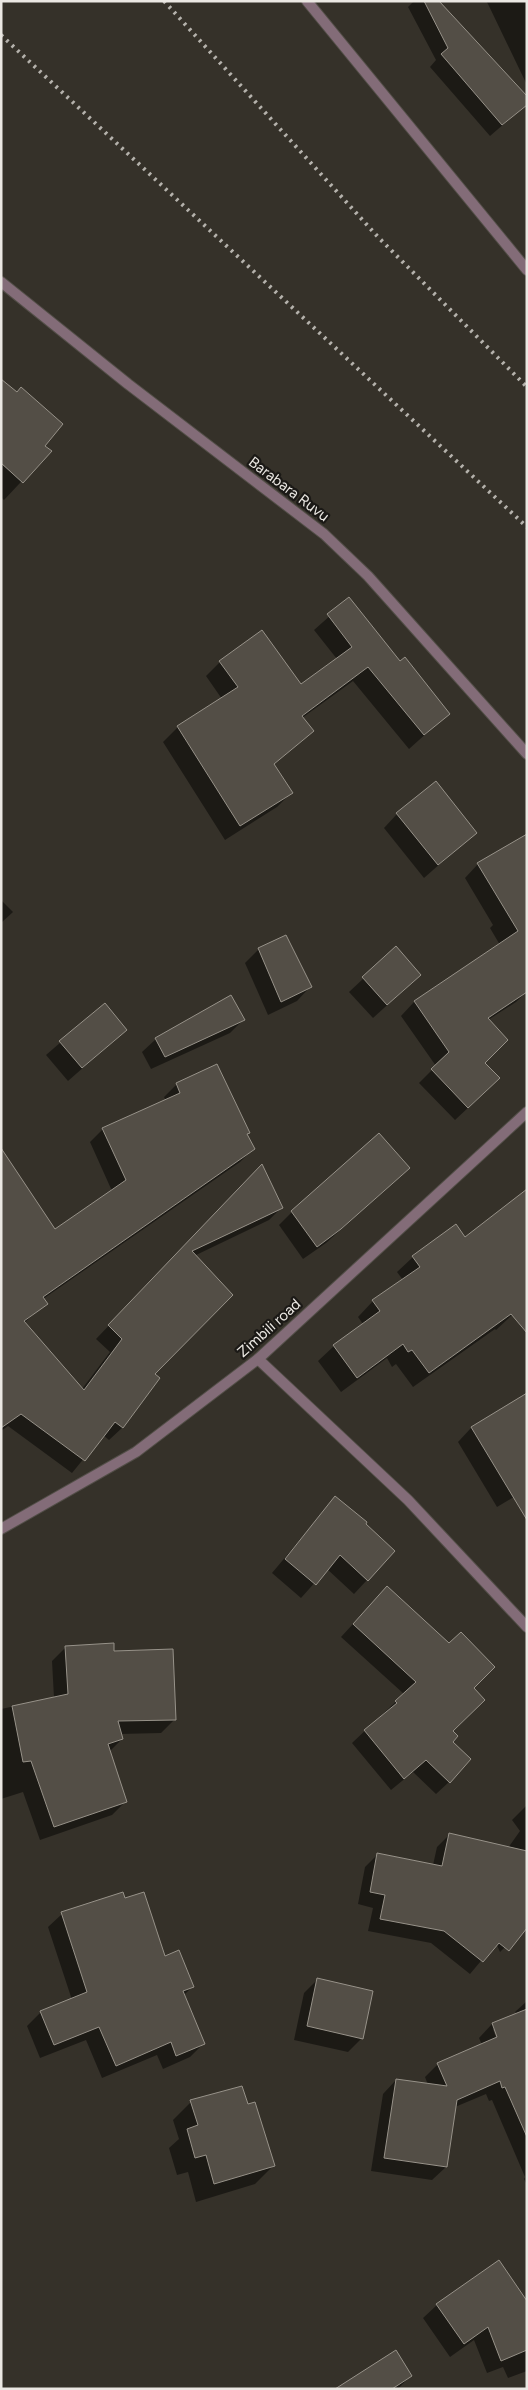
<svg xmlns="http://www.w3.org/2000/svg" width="528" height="2390" font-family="Figtree,sans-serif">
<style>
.shadow{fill:#0007;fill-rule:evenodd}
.building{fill:#534e46;stroke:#979289}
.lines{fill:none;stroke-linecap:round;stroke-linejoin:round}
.minor-casing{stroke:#524e47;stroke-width:12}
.minor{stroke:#836c78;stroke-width:10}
.rail{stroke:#b5b2ac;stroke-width:4;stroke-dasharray:2.5 5;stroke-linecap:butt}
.labels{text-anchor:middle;stroke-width:4.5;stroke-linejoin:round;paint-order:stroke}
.street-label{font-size:15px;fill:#ebe8e3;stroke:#1b1916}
</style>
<rect width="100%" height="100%" fill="#353129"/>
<g class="shadow">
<polygon points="414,1 437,1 527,104 490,136 430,67 436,60 408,7"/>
<polygon points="486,1 527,1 527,85 488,4"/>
<polygon points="1,389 43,446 50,451 4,500 1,497"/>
<polygon points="349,599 400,663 448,714 409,749 353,681 302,718 312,731 273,765 291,793 277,807 225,840 163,742 178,727 222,699 206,676 220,662 300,686 337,659 314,630"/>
<polygon points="397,814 475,833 424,878 384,828"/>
<polygon points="527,835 527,991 516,1002 488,1020 483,1063 485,1092 455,1120 419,1083 436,1066 401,1016 414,1002 500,945 490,928 493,925 465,878 478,864"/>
<polygon points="1,900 13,912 1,923"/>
<polygon points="285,936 310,987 297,1001 268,1015 245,963 259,949"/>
<polygon points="396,948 406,988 373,1018 349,992"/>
<polygon points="105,1004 126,1030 68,1081 46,1055"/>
<polygon points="243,1020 230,1033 151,1069 142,1052 156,1039"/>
<polygon points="177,1084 249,1132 246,1135 253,1149 240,1162 43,1299 46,1303 24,1323 82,1389 110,1352 96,1339 250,1178 282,1207 269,1220 194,1256 154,1374 159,1378 122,1428 109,1440 103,1435 72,1473 8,1426 1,1431 1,1222 55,1231 112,1191 90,1142 103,1129 166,1101 164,1097"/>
<polygon points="395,1181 326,1243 303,1259 279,1225 292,1212"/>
<polygon points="465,1239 527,1301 496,1330 495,1329 413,1387 396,1364 392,1367 387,1358 341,1392 318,1361 334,1346 363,1324 358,1317 373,1301 403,1280 397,1272 413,1257"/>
<polygon points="520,1398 527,1489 497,1507 458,1442 471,1428"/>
<polygon points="335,1498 367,1580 354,1594 327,1569 301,1598 272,1573"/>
<polygon points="375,1600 472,1688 451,1731 449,1782 436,1794 413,1772 391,1790 352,1743 404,1694 341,1637"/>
<polygon points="66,1647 113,1652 175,1719 161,1733 120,1734 122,1739 109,1752 126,1801 112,1815 40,1840 23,1792 1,1799 1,1709 54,1698 52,1661"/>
<polygon points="527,1805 527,1918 512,1940 500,1952 496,1943 470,1974 431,1943 368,1931 373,1908 358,1904 365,1867 377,1855 433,1865 437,1847 449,1835 508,1848 520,1831 512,1820"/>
<polygon points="124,1899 164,1958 192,1987 183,1996 204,2043 190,2057 163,2069 157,2055 102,2078 86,2040 40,2058 27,2026 41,2012 72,2000 48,1927 62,1914"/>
<polygon points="317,1980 362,2038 348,2052 294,2040 304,1993"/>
<path d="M527 2001V2185L524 2179 525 2177 492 2100 489 2101 486 2094 455 2107 446 2167 432 2180 371 2171 383 2094 396 2080 428 2085 425 2077 438 2064 482 2045 479 2038 492 2024 517 2014 515 2012ZM493 2029H496L498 2043Z"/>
<polygon points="191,2102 273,2166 255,2184 196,2202 188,2172 177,2175 169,2148 179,2139 173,2120"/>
<polygon points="527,2303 527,2371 508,2378 503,2367 487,2373 474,2340 450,2357 423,2318 437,2305"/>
<polygon points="410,2376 398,2389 344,2389"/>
</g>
<g class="building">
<polygon points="424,1 439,1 527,96 527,105 502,125 441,54 448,48"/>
<polygon points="1,379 17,392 21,387 63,424 45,446 52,451 23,483 1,463"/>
<polygon points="349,597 400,661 405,657 450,714 424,735 368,667 302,716 314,731 274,764 293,793 240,826 177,726 238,687 219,661 262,630 301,684 352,647 327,614"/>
<polygon points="436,781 477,833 438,865 396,813"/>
<polygon points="527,834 527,992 488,1018 508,1040 485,1063 500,1078 468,1108 431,1069 449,1052 414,1001 518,931 477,863"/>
<polygon points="286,935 312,987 281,1002 258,948"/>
<polygon points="396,946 421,975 387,1005 362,977"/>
<polygon points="231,995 245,1020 165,1057 155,1038"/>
<polygon points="105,1003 127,1030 82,1068 59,1041"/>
<polygon points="217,1064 250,1133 247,1134 255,1149 43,1297 48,1304 24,1321 84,1390 122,1339 108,1325 262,1164 283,1208 192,1251 233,1295 155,1374 160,1378 123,1428 115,1422 85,1461 21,1414 1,1428 1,1148 55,1229 126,1180 102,1128 180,1093 176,1083"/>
<polygon points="379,1133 410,1168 341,1229 317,1247 291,1211"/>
<polygon points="527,1189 527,1333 511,1314 429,1373 412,1350 408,1352 403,1344 357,1378 333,1345 380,1311 372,1300 420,1267 412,1256 456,1224 465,1237"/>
<polygon points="527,1393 527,1520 471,1427"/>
<polygon points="335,1496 367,1522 366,1524 395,1551 368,1581 340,1555 316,1585 285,1559"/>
<polygon points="387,1586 449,1643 461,1632 495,1667 474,1688 485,1700 453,1731 458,1736 453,1742 471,1759 450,1783 426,1760 404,1779 364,1730 397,1703 395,1701 416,1682 353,1624"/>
<polygon points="114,1643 114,1651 173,1649 176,1720 118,1721 123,1739 108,1744 127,1802 54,1827 31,1761 23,1762 12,1706 68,1694 65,1646"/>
<polygon points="449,1833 527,1851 527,1928 509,1951 499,1943 483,1962 444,1931 380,1919 385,1895 370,1892 377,1853 442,1866"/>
<polygon points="123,1892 125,1898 144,1892 165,1956 179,1950 194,1987 183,1991 205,2044 176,2056 171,2042 116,2066 99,2027 54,2045 40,2011 87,1992 61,1912"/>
<polygon points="317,1978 373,1991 363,2039 307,2026"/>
<polygon points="527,2009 527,2137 505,2087 502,2088 500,2081 457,2100 447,2167 384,2158 396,2079 447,2086 437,2063 497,2037 492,2023"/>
<polygon points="242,2086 248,2104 255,2102 275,2166 214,2184 206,2155 195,2158 187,2129 198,2125 190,2100"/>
<polygon points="499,2260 527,2301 527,2350 501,2361 488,2327 464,2344 436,2304"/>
<polygon points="396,2350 412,2376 392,2389 335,2389"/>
</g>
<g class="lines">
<defs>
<g id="minor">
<polyline points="307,1 527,270"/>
<polyline points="1,282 128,384 324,534 368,576 527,754"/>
<polyline points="258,1359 408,1500 527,1627"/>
<polyline points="1,1529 136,1452 258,1359 527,1112"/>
</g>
</defs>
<use href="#minor" class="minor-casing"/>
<use href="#minor" class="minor"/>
<g class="rail">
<polyline points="164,1 378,237 527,387"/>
<polyline points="1,35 527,527"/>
</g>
</g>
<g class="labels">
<g class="street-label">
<text transform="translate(289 489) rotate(37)" y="5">Barabara Ruvu</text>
<text transform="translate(269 1328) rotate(-42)" y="5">Zimbili road</text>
</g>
</g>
<rect width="528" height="2390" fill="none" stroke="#ebe8e3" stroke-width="5"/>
</svg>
